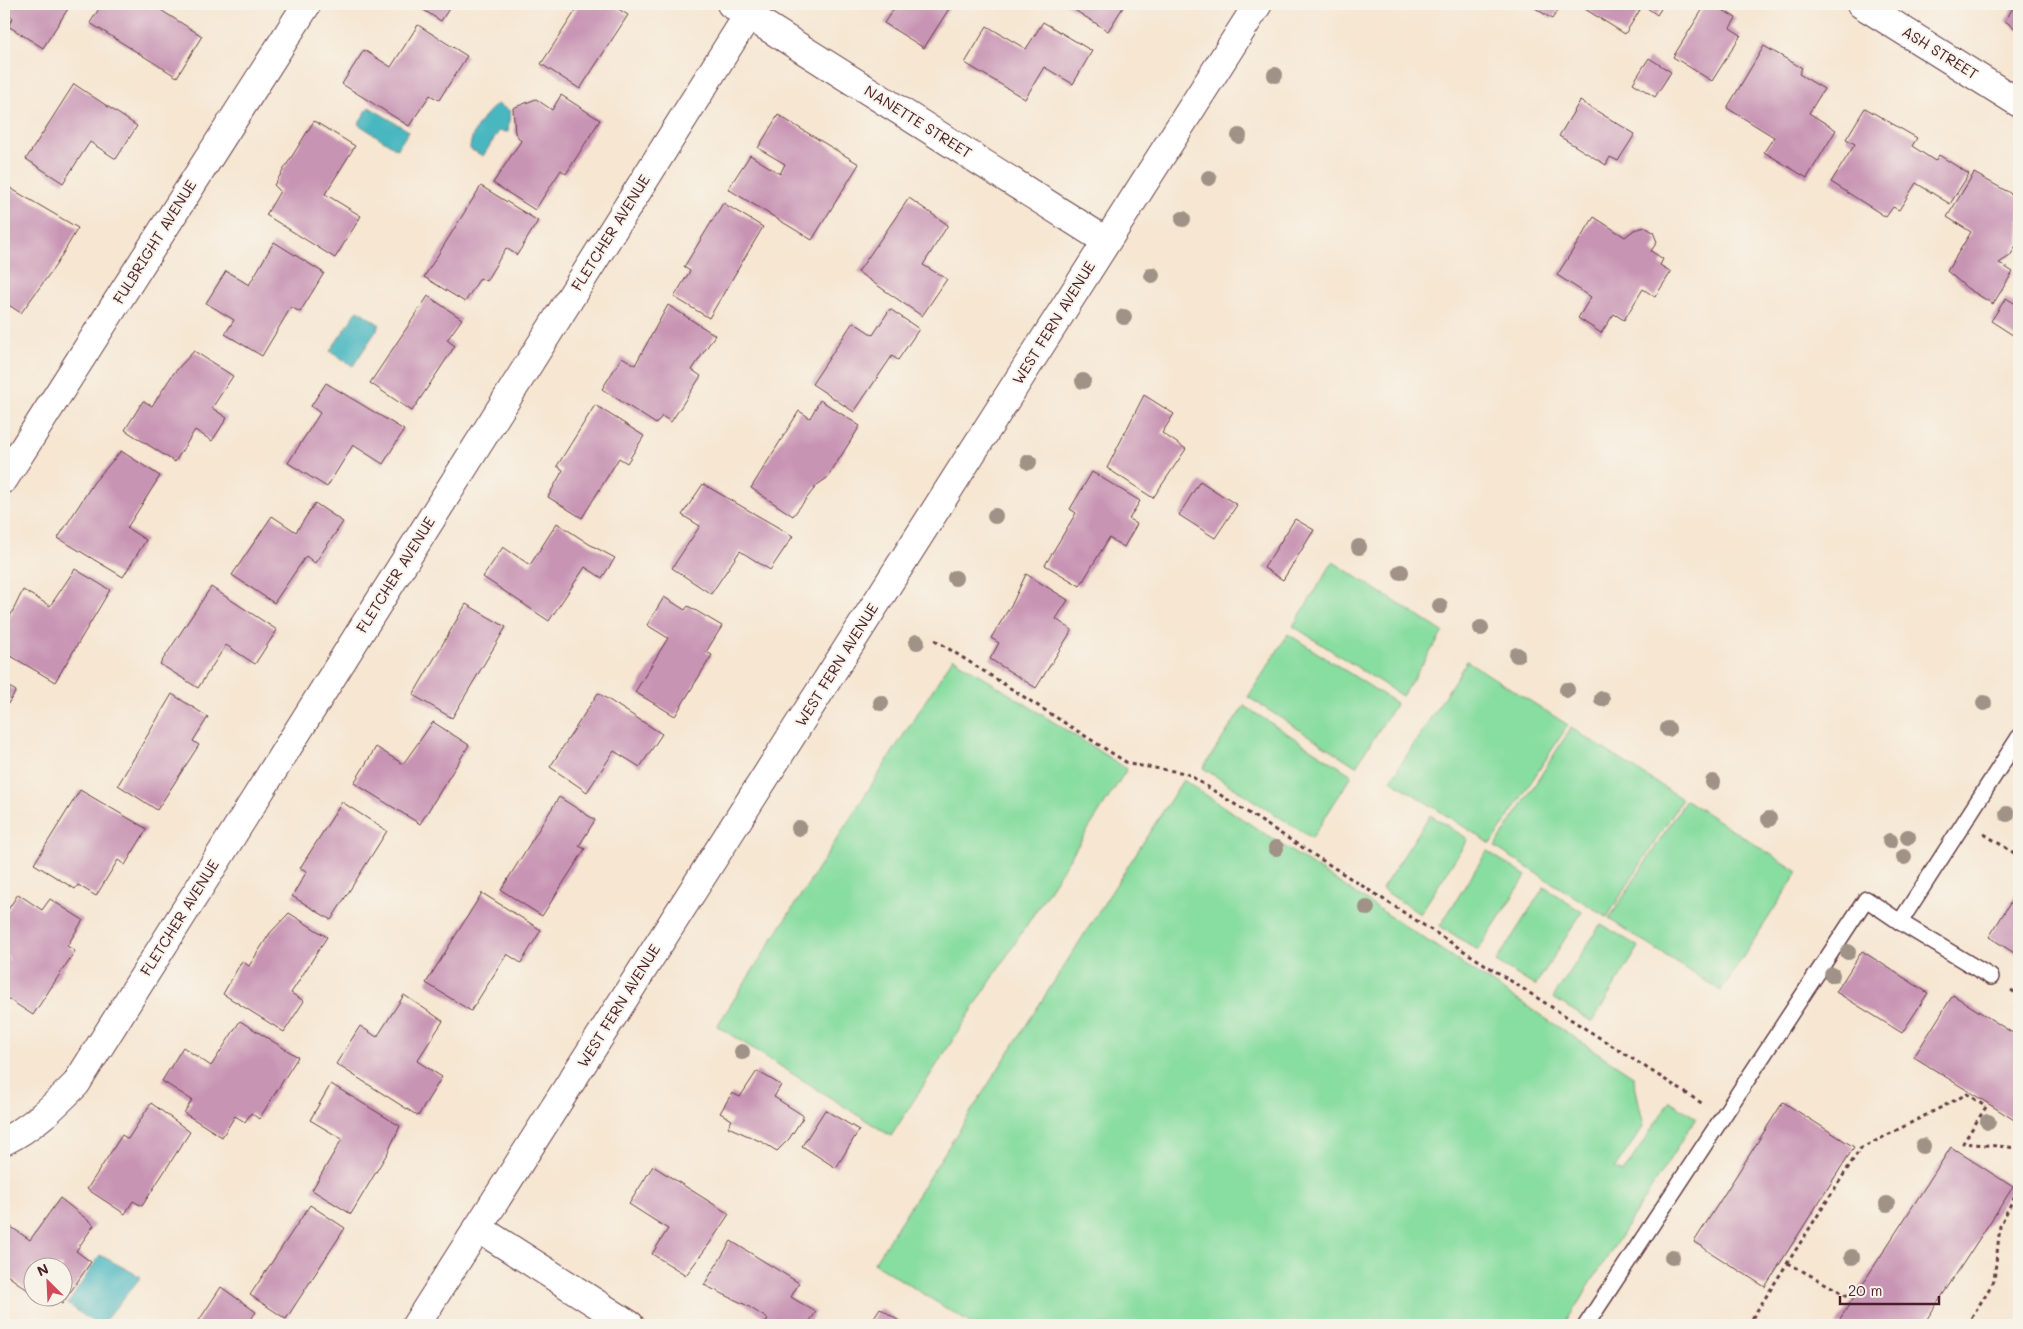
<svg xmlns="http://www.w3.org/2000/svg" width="2023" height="1329" font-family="Mali,sans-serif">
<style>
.green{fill:#88dda0;stroke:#697e66}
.water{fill:#48b7c0;stroke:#496b76}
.building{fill:#c894b4}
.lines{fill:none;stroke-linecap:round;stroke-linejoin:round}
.lane-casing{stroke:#643d44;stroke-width:18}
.street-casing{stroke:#643d44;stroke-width:30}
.secondary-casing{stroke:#643d44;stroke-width:30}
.path{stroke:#643d44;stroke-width:3;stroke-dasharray:4 4;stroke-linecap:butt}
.lane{stroke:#fff;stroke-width:15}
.street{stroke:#fff;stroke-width:28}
.secondary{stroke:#fff;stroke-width:28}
.tree{fill:#a09286}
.labels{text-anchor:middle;stroke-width:4;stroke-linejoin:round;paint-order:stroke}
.street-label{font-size:15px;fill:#4a1f2b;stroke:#f7f3e8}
</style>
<rect width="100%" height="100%" fill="#f7f3e8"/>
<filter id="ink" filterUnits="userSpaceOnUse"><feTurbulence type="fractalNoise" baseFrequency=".02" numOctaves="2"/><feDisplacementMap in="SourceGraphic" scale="10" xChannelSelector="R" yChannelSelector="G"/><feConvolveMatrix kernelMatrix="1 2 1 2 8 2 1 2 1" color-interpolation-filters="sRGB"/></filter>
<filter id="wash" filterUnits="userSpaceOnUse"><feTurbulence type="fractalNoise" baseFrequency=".0096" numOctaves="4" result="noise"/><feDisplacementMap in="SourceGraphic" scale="20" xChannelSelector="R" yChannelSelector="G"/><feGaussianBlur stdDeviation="1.12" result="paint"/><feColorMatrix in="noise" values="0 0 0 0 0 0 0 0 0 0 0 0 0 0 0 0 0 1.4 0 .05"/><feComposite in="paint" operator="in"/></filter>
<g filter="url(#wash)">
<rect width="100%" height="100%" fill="#f6e6d2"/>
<g class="green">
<polygon points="1333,562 1443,632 1402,696 1293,626"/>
<polygon points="1288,634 1396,703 1356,766 1248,697"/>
<polygon points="953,658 1127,769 891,1136 717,1026"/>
<polygon points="1467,661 1568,725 1491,844 1391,780"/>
<polygon points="1244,706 1352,775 1312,838 1203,768"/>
<polygon points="1571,728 1682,799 1607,917 1495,847"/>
<polygon points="1183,780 1633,1076 1644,1126 1615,1168 1623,1173 1670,1101 1696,1118 1564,1325 973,1325 874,1263"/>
<polygon points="1686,800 1798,872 1721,991 1609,919"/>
<polygon points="1430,815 1468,839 1420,914 1382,889"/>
<polygon points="1487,851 1526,876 1478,950 1440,926"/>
<polygon points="1544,887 1582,912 1535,986 1496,962"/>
<polygon points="1601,924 1639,947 1592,1022 1553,998"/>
</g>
<g class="water">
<path d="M497 104 510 111 508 132 499 131 483 156 470 149C471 130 484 116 497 104Z"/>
<polygon points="369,107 409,131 397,149 358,124"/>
<polygon points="358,310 380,325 353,366 330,351"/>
<polygon points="100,1255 141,1277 101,1325 97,1325 68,1304"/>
</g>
<g id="blocks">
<g class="building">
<polygon points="4,4 71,4 43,48 8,26 13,18 4,12"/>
<polygon points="102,4 151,4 202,36 177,77 90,23"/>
<polygon points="414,4 452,4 441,21"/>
<polygon points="580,4 610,4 628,15 580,89 541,64"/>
<polygon points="897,4 952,4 924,48 884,23"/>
<polygon points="1065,4 1125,4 1108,31"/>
<polygon points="1529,4 1562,4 1552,19"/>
<polygon points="1588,4 1664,4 1657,15 1643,5 1625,34 1585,9"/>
<polygon points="1706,4 1713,4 1736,18 1730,28 1741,35 1712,81 1673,57"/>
<polygon points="2013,4 2019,4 2019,31 2005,21 2015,5"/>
<polygon points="1043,22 1092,51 1073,84 1044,67 1025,99 965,63 987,26 1026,49"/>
<polygon points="418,25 467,56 439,100 430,95 409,126 342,84 364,50 391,67"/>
<polygon points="1764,46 1802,68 1799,74 1824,89 1809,113 1836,130 1807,178 1764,152 1774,137 1727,108"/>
<polygon points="1649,58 1671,72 1655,97 1633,83"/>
<polygon points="74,84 137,126 116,159 90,142 63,183 26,159"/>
<polygon points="561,95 600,120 566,174 561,170 535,210 493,183 521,141 515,133 513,108 536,99 552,110"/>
<polygon points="1580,101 1635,134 1618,161 1610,157 1606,165 1559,136"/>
<polygon points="1865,108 1917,138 1912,146 1935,161 1939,155 1969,174 1950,204 1916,183 1899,210 1893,207 1886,217 1831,182 1855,144 1846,139"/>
<polygon points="778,115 859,164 812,240 728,189 750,155 780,174 785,164 758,148"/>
<polygon points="314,121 355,146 325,194 361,216 335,258 266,215 280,191 274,185"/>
<polygon points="1974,173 2019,198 2019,241 2010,256 1999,263 2013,272 1993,304 1967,288 1947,271 1971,232 1947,217"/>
<polygon points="481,186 538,221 517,255 506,248 486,281 480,278 465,302 424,277"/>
<polygon points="10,188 78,228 56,265 21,313 4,302 4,197"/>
<polygon points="909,198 948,225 923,265 947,279 922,316 858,272"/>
<polygon points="723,203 763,227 709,318 674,297 690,271 684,267"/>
<polygon points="1594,217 1625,237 1634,230 1645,227 1653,232 1657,242 1651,251 1663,259 1660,265 1671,272 1655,297 1643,289 1624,320 1614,314 1601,333 1578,318 1591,297 1557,275"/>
<polygon points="274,242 324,273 300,312 291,307 262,356 225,334 234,320 206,303 226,271 249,285"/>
<polygon points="428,296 462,319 447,340 455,346 412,411 370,383"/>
<polygon points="2006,298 2019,306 2019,339 1991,321"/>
<polygon points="668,305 715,335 692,370 701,376 671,422 662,416 656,424 602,389 622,357 635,365"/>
<polygon points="890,309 919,329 898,360 892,356 854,412 812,384 853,322 873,335"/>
<polygon points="194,351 233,376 212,408 227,418 212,441 195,430 175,462 125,430 143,401 152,406 173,374"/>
<polygon points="326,383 404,430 383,464 353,445 327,487 288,463 320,413 311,406"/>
<polygon points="1144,395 1174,414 1162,433 1186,449 1153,498 1107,468"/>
<polygon points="820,400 860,426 827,478 817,485 793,516 751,488 799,411 810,418"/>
<polygon points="595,405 644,436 627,463 619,458 582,518 548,497 563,470 557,466"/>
<polygon points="121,451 160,476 127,528 146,540 123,577 58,538 94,482"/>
<polygon points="1092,472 1140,501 1129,519 1137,524 1124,547 1109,538 1080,586 1045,565 1076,513 1070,509"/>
<polygon points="1200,481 1237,505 1215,538 1179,515"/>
<polygon points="703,484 793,536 770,570 740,551 711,594 672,568 700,526 682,515"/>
<polygon points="315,503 343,522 315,563 306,556 274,603 232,575 272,516 296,532"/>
<polygon points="1295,519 1314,530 1283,580 1264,568"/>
<polygon points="557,523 589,544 615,558 602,578 585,567 549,621 483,577 503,547 530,565"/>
<polygon points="75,569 110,590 55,682 4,652 4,629 23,590 50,606"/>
<polygon points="1026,574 1068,600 1056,619 1072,630 1036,688 990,659 999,643 991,638 1013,602"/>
<polygon points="211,587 277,630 255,664 226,645 198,688 160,664"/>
<polygon points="664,597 685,610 688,606 722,626 706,652 712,655 675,716 635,692 668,638 647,625"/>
<polygon points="466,604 506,627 452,718 413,695"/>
<polygon points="4,684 16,691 4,710"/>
<polygon points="598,693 662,734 640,767 614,751 587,792 550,767"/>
<polygon points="172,694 208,717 193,741 199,745 157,810 118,785"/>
<polygon points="433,722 469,745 420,824 354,783 376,747 403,764"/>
<polygon points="80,790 147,829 125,865 118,860 96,896 78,885 75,889 34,864"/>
<polygon points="559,797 595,820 579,846 585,849 542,916 501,890"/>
<polygon points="342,802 387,831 331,920 292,896 307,871 300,868"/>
<polygon points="2019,889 2019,956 1989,937"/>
<polygon points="482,893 541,930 521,963 507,954 471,1011 426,983"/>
<polygon points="18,894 42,910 50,899 83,920 67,946 75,951 33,1015 4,996 4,968 9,958 4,954 4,916"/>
<polygon points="289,913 327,937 291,993 304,1001 284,1032 223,994 242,961 249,966 270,933"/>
<polygon points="1862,951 1928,993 1902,1033 1836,992"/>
<polygon points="404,995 443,1021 417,1061 442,1077 418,1116 336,1064 360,1026 377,1037"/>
<polygon points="1953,995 2019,1037 2019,1123 1914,1057"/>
<polygon points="240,1021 298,1057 259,1119 251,1113 245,1122 235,1116 222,1137 184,1113 192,1100 162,1081 183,1047 211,1066"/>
<polygon points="757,1071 781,1085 774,1097 804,1116 789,1139 777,1151 762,1142 728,1127 732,1120 720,1113 732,1093 740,1097"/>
<polygon points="331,1084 400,1126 388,1152 351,1214 312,1190 342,1139 310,1120"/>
<polygon points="1783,1102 1854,1147 1765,1287 1694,1242"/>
<polygon points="151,1103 190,1132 142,1206 133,1201 125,1214 87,1189 122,1135 128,1139"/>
<polygon points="825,1110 859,1130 836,1168 802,1146"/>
<polygon points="1951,1147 2013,1187 1923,1325 1836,1325"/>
<polygon points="653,1166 729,1214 710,1243 686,1275 652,1254 668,1229 629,1204"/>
<polygon points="60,1198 94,1225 76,1251 91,1262 62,1304 52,1296 62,1296 62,1266 32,1266 32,1293 4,1273 4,1222 30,1240"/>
<polygon points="310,1205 345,1228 286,1319 250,1295"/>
<polygon points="731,1241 799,1283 791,1297 816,1312 807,1325 764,1325 768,1319 746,1305 704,1285"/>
<polygon points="221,1287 256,1312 247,1325 196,1325"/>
<polygon points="880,1308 905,1325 869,1325"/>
</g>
</g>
</g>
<g filter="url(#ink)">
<use href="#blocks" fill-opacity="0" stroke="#643d44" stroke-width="1"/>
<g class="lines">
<defs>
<g id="lane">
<polyline points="1900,922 1991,977"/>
<polyline points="1586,1325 1866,899 1900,922 2019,737"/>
</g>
<g id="street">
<polyline points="731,4 1106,241"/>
<polyline points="1861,4 2019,103"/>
<polyline points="4,479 307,4"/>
<path d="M4 1141C32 1128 54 1106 76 1084L755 4"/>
<polyline points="478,1228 630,1325"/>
</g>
<polyline id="secondary" points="416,1325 1258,4"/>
</defs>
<use href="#lane" class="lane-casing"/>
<use href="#street" class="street-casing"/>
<use href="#secondary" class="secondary-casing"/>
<g class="path">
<polyline points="935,640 1129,764 1186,773 1703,1104"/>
<polyline points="1984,834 2019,856"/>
<polyline points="2011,990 2019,995"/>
<polyline points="1788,1263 1848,1296"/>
<polyline points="1748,1325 1860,1149 1967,1094 1986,1107 1963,1143 2019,1148"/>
<polyline points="1967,1325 1994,1281 2000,1226 2019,1187"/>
</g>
<use href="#lane" class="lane"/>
<use href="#street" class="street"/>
<use href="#secondary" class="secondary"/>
</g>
<g class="tree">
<circle cx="1275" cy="75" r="8"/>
<circle cx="1239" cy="136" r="8"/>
<circle cx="1209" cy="178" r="8"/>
<circle cx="1183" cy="219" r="8"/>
<circle cx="1152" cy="275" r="8"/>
<circle cx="1124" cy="317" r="8"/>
<circle cx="1083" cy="381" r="8"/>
<circle cx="1029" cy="462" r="8"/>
<circle cx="995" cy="516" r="8"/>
<circle cx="1359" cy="547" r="8"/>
<circle cx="1401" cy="572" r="8"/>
<circle cx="955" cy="578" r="8"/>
<circle cx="1440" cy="606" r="8"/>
<circle cx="1481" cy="628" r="8"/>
<circle cx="917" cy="642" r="8"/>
<circle cx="1517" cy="655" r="8"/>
<circle cx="1567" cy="690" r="8"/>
<circle cx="1602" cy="699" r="8"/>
<circle cx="881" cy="703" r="8"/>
<circle cx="1984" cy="703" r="8"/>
<circle cx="1668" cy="729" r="8"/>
<circle cx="1713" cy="782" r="8"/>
<circle cx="2007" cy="814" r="8"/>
<circle cx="1769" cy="819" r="8"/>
<circle cx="799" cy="828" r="8"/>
<circle cx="1908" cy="837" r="8"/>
<circle cx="1890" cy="841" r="8"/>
<circle cx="1276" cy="848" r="8"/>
<circle cx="1904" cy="857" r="8"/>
<circle cx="1367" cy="908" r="8"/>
<circle cx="1848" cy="952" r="8"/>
<circle cx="1832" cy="975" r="8"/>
<circle cx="742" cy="1052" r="8"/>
<circle cx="1988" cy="1122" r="8"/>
<circle cx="1923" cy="1146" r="8"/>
<circle cx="1887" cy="1204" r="8"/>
<circle cx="1672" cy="1257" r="8"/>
<circle cx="1852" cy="1257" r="8"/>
</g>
</g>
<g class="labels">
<g class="street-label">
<text transform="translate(1940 53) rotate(32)" y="5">ASH STREET</text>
<text transform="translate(918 122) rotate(32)" y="5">NANETTE STREET</text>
<text transform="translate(611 233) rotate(-58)" y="5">FLETCHER AVENUE</text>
<text transform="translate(155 242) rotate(-58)" y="5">FULBRIGHT AVENUE</text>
<text transform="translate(1054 323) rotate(-58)" y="5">WEST FERN AVENUE</text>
<text transform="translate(396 575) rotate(-58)" y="5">FLETCHER AVENUE</text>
<text transform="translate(837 665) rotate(-58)" y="5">WEST FERN AVENUE</text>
<text transform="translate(180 918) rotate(-58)" y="5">FLETCHER AVENUE</text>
<text transform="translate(619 1006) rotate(-58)" y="5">WEST FERN AVENUE</text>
</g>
</g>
<rect width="2023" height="1329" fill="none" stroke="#f7f3e8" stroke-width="20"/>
<g transform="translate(48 1282) rotate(336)"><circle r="24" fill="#f7f3e8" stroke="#b29e9c"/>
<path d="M0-4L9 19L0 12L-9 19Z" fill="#d1495b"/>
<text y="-8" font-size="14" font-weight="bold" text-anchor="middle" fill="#4a1f2b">N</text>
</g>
<path d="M1840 1296v8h99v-8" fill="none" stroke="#4a1f2b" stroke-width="2.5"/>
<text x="1848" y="1296" font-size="15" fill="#4a1f2b" stroke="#f7f3e8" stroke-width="4" paint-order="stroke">20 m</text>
</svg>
